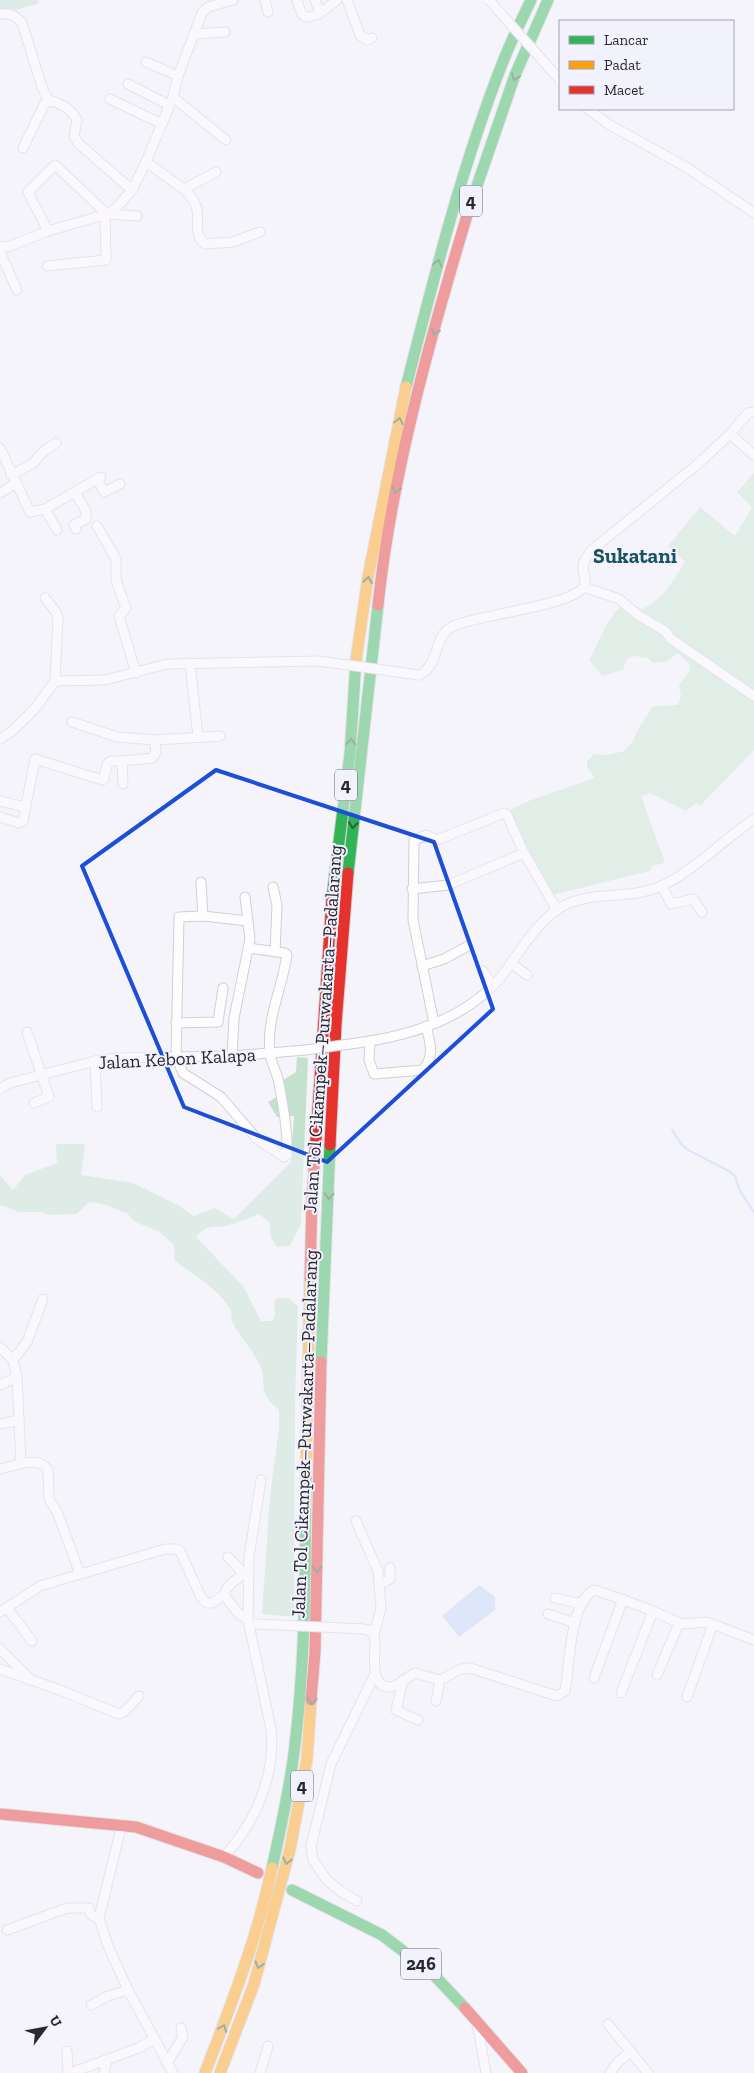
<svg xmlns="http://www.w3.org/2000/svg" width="754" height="2073" font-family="'Zilla Slab',serif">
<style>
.green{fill:#c8e6d1}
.forest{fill:#c3e1cc}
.water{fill:#bfd8f6}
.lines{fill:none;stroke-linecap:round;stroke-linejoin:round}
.stream{stroke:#bfd8f6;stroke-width:2.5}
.street-casing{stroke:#cfcfd5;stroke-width:11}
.fast-casing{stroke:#cfcfd5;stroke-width:13}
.slow-casing{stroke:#cfcfd5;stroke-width:13}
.jam-casing{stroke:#cfcfd5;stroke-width:13}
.street{stroke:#fefdfe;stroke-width:9}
.fast{stroke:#30b455;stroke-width:11}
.slow{stroke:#ff9f0a;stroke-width:11}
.jam{stroke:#e5322d;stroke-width:11}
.street-bridge-casing{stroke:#cfcfd5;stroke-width:11;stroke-linecap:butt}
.street-bridge{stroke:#fefdfe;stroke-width:9}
.oneway{stroke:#2c603e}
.marked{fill:none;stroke:#1d4ed8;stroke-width:4;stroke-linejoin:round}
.labels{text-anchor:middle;stroke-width:4;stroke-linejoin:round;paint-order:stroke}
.shield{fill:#f2f1fe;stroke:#65646c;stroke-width:1}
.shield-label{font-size:18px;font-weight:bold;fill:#29282e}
.street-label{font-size:19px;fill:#29282e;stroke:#f2f1fe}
.quarter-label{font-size:21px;font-weight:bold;fill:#1a525d;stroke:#f2f1fe}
</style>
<rect width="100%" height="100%" fill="#f5f4fb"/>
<path class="green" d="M754 473V750L700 806 696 803 686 811 650 793 641 796 665 863 652 866 650 871 552 895 524 843 510 810 531 800 595 778 587 767V761L594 754 608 755 624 751 633 741 637 731 653 706 678 705 681 696 679 685 690 670 689 663 677 653C669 661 663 664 652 662L648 658 633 656 627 659 623 670 603 676 589 660C601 640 607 615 626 602L642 609C663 600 673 580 685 562L668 546 700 507 735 536 752 508 737 492Z"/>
<g class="forest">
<polygon points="0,0 38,0 38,4 0,14"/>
<path d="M297 1057 308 1058 301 1224 290 1246 277 1247 271 1238 269 1222 259 1214C249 1218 239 1222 229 1225 213 1230 211 1221 196 1237L243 1286 261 1321H272L275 1315 274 1302 277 1298H288L298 1306 295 1406 294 1617 262 1614 270 1496 279 1428V1410C256 1391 268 1387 260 1366 253 1350 241 1338 233 1324 231 1319 232 1313 230 1309 219 1289 193 1275 175 1261L174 1245 160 1232 135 1222 128 1214 103 1204 89 1202 77 1214 49 1215 42 1212H19L0 1205V1175L13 1190 25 1175 57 1163 56 1144H85L81 1175 133 1183 178 1205 194 1216 214 1208 234 1219 291 1162 294 1116 277 1117 268 1102 284 1093 280 1082 296 1072Z"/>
</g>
<polygon class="water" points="479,1585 495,1597 495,1610 459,1637 442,1616"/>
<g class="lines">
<polyline class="stream" points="672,1130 682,1145 688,1150 729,1171 735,1176 740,1191 754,1212"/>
<defs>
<g id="street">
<polyline points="265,0 268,12"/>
<path d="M297 0C302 17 303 21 320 13L315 0"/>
<polyline points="347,0 360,35 367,40 372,38"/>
<polyline points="320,13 337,0"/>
<path d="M0 14C10 13 15 15 22 23L42 87 49 102"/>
<polyline points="195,34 225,32"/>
<polyline points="146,62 178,76"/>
<polyline points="128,84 169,105"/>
<polyline points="173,97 226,140"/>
<polyline points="110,99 162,124"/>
<polyline points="588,109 608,124 686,167 754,213"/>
<path d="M23 148 45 103 52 101C63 105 71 109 77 120L74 136 79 144 132 190"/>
<polyline points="146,162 184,189 216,172"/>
<path d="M184 189C188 193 194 200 196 206 201 219 192 234 205 244L233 242 260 232"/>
<polyline points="48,231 28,192 55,165 107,214 137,216"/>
<polyline points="0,247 10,246 48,231 107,214 117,207 132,190 146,162 173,97 178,76 202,13 208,7 233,0"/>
<polyline points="0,252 17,290"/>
<polyline points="47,266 106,260 105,215"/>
<polyline points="730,434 754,455"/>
<polyline points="0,448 30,512 45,509 101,477"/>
<polyline points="11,475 32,464 44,451 56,443"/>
<polyline points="97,479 104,492 120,484"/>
<polyline points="75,492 86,511 86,519 74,525 76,529"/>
<polyline points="0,493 15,484"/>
<polyline points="45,509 57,530"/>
<polyline points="97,526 116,559 116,580 126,608 119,616 136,673"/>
<path d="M584 587C587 579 584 577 583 569 582 562 588 555 593 549L699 463 730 434 748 413 754 412"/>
<polyline points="190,663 198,737"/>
<path d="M419 675C442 664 431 634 456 625 483 614 569 606 584 587L619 599 638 615 665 631 671 639 754 696"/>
<polyline points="55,681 105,680 167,664 319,661"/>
<polyline points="72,722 117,737 155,740 220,736"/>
<polyline points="0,739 12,731 34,710 55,681 58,617 56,612 45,598"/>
<polyline points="122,761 123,784"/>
<polyline points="0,801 25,807"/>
<polyline points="0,817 19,823 23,821 35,759 102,780 104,779 107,764 111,761 122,761 152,758 156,753 155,740"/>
<polyline points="201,882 203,916"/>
<polyline points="662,886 671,904 693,899 702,912"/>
<polyline points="273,887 277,905 275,952"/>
<polyline points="412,889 448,885 524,853"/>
<path d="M248 921 203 916 179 917 176 1057 183 1073 221 1097 257 1139 284 1157 287 1155C288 1132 283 1105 279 1083 277 1073 271 1063 270 1053 266 1019 282 989 287 955L285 953 248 948"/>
<polyline points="511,963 527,975"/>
<polyline points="422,966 444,959 468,946"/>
<polyline points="483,971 493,986"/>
<polyline points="176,1023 218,1022 223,988"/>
<polyline points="434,1023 413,920 414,840 427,835 437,840 504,813 507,815 524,853 557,910"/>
<polyline points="27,1032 49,1097 34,1103"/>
<path d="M370 1041 369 1060 374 1074 423 1070C435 1056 430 1042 426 1026"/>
<path d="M357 1043C409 1036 464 1020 499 979 518 956 534 925 558 909 588 889 629 901 661 886 693 872 725 838 754 819"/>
<polyline points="232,1056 234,1018 250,939 245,897"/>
<polyline points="95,1061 97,1107"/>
<polyline points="0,1089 10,1083 95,1061 117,1058 232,1056 306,1050"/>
<polyline points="0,1347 13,1360 17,1377 21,1464"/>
<polyline points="13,1360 27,1342 43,1299"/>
<polyline points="0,1385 17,1377"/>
<polyline points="0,1424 19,1420"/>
<path d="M0 1469C14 1466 39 1455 48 1470L49 1499 58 1514 80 1574"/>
<polyline points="356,1521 378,1571 381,1608 374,1635"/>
<polyline points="228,1557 244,1574"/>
<polyline points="380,1584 390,1579 390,1568"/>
<polyline points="224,1595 238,1613 248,1620"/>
<polyline points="555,1598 582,1604"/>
<polyline points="7,1608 32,1641"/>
<path d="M0 1612 40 1586 165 1549H177L180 1551 200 1595 206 1603H212L224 1595C227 1584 236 1580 244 1574H249"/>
<polyline points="548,1614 575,1623"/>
<path d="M363 1629 369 1630 374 1635C378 1648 366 1687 390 1687 397 1687 407 1677 415 1673L440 1680 461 1669 470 1668 557 1696 565 1691C570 1667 569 1600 595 1590L643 1607 682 1624 707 1622 754 1640"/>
<polyline points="0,1649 31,1680"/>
<polyline points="0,1669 57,1689 119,1714 125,1711 139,1696"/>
<polyline points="657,1675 679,1623"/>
<polyline points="594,1678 623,1599"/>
<polyline points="403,1680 396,1710 418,1720"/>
<polyline points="621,1693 653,1611"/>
<polyline points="687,1697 713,1624"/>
<polyline points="436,1701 440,1680"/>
<polyline points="122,1824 99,1918 108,1946 128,1990 173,2073"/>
<path d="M224 1857C230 1849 238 1841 243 1832 263 1803 275 1764 271 1729L248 1620 249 1557 261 1480"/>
<polyline points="357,1901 340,1891 326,1879 313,1860 311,1846 331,1764 375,1674"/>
<polyline points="7,1930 67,1908 89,1908 91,1915 99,1918"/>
<polyline points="91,2005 108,1996 128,1990"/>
<polyline points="477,2022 486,2073"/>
<polyline points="608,2024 648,2073"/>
<polyline points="67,2051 68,2073"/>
<polyline points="167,2063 183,2037 181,2028"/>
<polyline points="71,2073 138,2048 153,2040"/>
<polyline points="104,2073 107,2060"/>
<polyline points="260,2073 268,2046"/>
<polyline points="610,2073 617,2063 631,2051"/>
</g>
<g id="fast">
<polyline points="468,212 515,75 548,0"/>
<path d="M406 387C434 277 462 165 504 59 512 39 522 19 531 0"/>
<polyline points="348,873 378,605"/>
<polyline points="332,898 350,753 356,660"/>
<polyline points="321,1362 330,1145"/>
<path d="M272 1868C280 1832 288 1796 293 1760 306 1665 305 1569 306 1474"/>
<polyline points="292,1890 382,1935 432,1973 465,2008"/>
</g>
<g id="slow">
<polyline points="356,660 368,577 406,387"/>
<polyline points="306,1474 310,1279"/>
<path d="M205 2073C231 2005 257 1939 272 1868"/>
<polyline points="220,2073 254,1984 290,1849 307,1759 311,1700"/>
</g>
<g id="jam">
<path d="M378 605C392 473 430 339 468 212"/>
<polyline points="330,1145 336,1024 348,873"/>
<polyline points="310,1279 312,1199 332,898"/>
<polyline points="311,1700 315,1652 321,1362"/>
<polyline points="0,1814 136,1827 224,1857 258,1873"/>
<polyline points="465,2008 522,2073"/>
</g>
</defs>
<use href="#street" class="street-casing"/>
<use href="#fast" class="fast-casing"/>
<use href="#slow" class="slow-casing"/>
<use href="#jam" class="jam-casing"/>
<use href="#street" class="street"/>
<use href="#fast" class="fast"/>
<use href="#slow" class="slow"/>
<use href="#jam" class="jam"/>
<defs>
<g id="street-bridge">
<polyline points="489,0 560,80"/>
<polyline points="319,661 419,675"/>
<polyline points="306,1050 357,1043"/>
<polyline points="257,1624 363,1629"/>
</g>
</defs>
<use href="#street-bridge" class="street-bridge-casing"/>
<use href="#street-bridge" class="street-bridge"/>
</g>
<defs><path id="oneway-chevron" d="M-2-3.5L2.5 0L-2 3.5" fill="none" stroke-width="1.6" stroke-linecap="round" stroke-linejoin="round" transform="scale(1.25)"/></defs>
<g class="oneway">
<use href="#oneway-chevron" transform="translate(515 77) rotate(111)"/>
<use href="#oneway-chevron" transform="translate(438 263) rotate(-75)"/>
<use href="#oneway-chevron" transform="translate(435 332) rotate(105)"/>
<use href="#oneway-chevron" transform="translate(399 421) rotate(-78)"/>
<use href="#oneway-chevron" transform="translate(396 490) rotate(103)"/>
<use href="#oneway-chevron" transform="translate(368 580) rotate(-81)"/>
<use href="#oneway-chevron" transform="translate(351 742) rotate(-86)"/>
<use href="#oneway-chevron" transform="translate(353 825) rotate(96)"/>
<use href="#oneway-chevron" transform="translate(329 1196) rotate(93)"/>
<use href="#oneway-chevron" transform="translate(317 1569) rotate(91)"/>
<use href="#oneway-chevron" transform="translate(312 1701) rotate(94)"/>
<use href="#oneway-chevron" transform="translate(287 1861) rotate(104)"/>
<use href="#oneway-chevron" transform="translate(259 1965) rotate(107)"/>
<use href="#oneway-chevron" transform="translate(223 2028) rotate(-69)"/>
</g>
<path d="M0 0H754V2073H0ZM216 770 434 842 493 1009 327 1162 184 1107 82 866Z" fill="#f5f4fb" fill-opacity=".55" fill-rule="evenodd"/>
<path class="marked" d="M216 770 434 842 493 1009 327 1162 184 1107 82 866Z"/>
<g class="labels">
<g class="shield">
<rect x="460" y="185.5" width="22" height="31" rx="4"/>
<rect x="335" y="769.5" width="22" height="31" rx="4"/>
<rect x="291" y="1770.5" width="22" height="31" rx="4"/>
<rect x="401" y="1948.5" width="40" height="31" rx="4"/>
</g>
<g class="shield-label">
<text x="471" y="207">4</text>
<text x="346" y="791">4</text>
<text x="302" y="1792">4</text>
<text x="421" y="1970">246</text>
</g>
<g class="street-label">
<text transform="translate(322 1029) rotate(-86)" y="7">Jalan Tol Cikampek–Purwakarta–Padalarang</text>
<text transform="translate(177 1058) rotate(-3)" y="7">Jalan Kebon Kalapa</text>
<text transform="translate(304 1434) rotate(-88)" y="7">Jalan Tol Cikampek–Purwakarta–Padalarang</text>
</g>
<g class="quarter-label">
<text x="635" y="563">Sukatani</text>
</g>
</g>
<rect x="559" y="20" width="175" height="90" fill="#f2f1fe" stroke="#a2a1ab"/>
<rect x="569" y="36" width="25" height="8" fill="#30b455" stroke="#a2a1ab"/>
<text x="604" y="45" font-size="15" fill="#29282e">Lancar</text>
<rect x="569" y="61" width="25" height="8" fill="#ff9f0a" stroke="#a2a1ab"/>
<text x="604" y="70" font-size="15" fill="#29282e">Padat</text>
<rect x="569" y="86" width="25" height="8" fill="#e5322d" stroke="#a2a1ab"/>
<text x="604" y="95" font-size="15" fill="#29282e">Macet</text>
<g transform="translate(45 2028) rotate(58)" stroke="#f2f1fe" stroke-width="4" paint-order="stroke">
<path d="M0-4L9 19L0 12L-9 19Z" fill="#29282e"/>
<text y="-8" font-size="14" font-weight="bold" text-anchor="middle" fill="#29282e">U</text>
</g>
</svg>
